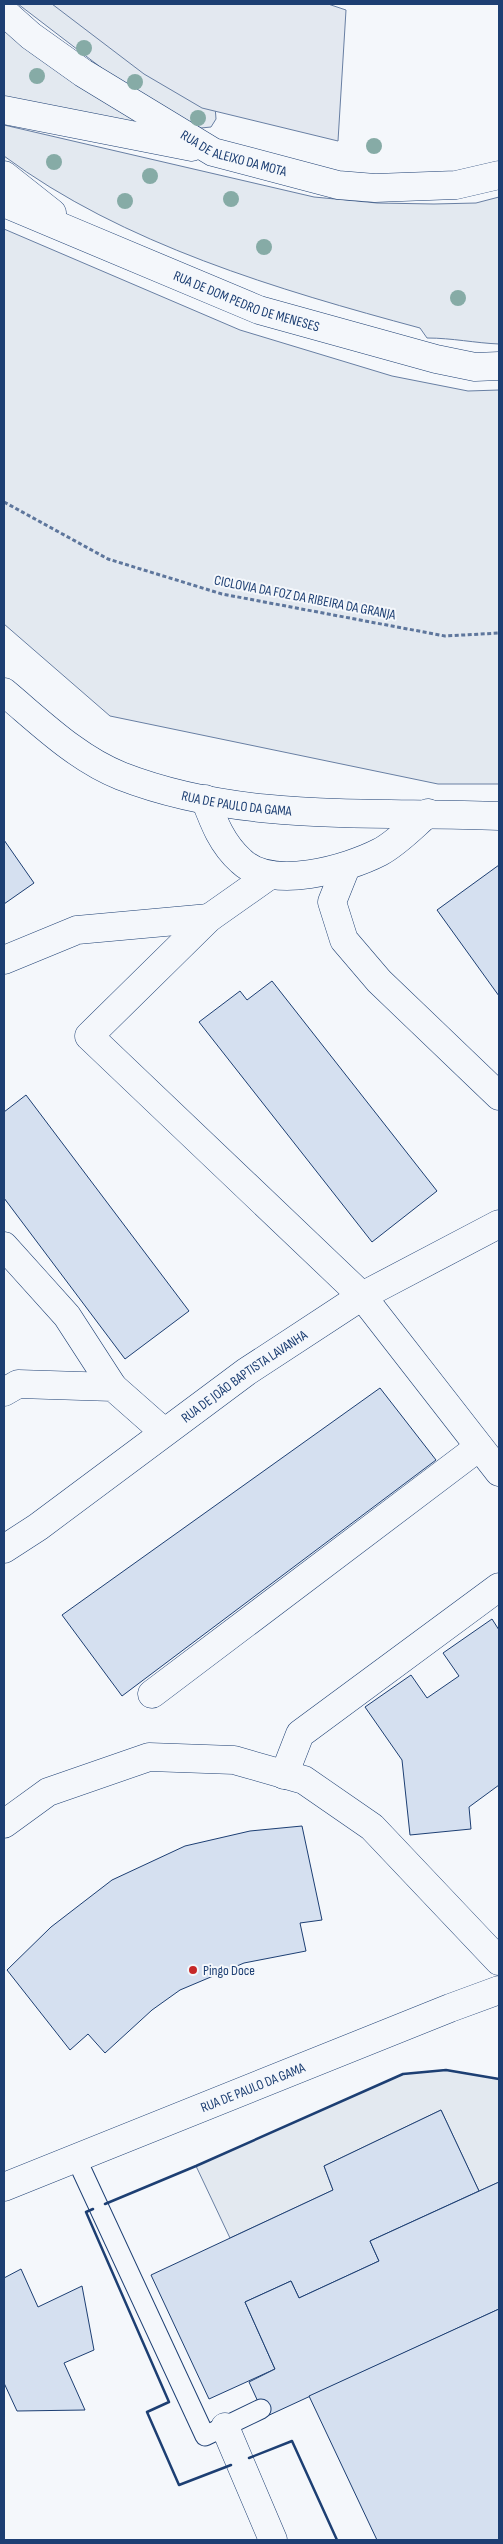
<svg xmlns="http://www.w3.org/2000/svg" width="503" height="2544" font-family="'Sofia Sans Condensed',sans-serif">
<style>
.green{fill:#e3e9f0;stroke:#687fa3}
.parking{fill:#e3e8f0;stroke:#687fa3}
.building{fill:#d5e0f0;stroke:#1d3f73}
.lines{fill:none;stroke-linecap:round;stroke-linejoin:round}
.lane-casing{stroke:#1d3f73;stroke-width:21}
.street-casing{stroke:#1d3f73;stroke-width:29}
.secondary-casing{stroke:#1d3f73;stroke-width:29}
.path{stroke:#5e769c;stroke-width:3;stroke-dasharray:4 2.5;stroke-linecap:butt}
.lane{stroke:#f4f7fb;stroke-width:19}
.street{stroke:#f4f7fb;stroke-width:28}
.secondary{stroke:#f4f7fb;stroke-width:28}
.wall{stroke:#1d3f73;stroke-width:2.5}
.tree{fill:#86aba6}
.poi-dot{fill:#c62828;stroke:#f4f7fb;stroke-width:2}
.labels{text-anchor:middle;stroke-width:4;stroke-linejoin:round;paint-order:stroke}
.street-label{font-size:14px;fill:#1d3f73;stroke:#f4f7fb}
.poi-label{font-size:14px;fill:#1d3f73;stroke:#f4f7fb;text-anchor:start}
</style>
<rect width="100%" height="100%" fill="#f4f7fb"/>
<g class="green">
<polygon points="18,4 57,4 214,92 216,119 211,127 201,128 129,89"/>
<polygon points="4,21 168,135 4,101"/>
<path d="M4 125 314 197 377 203 434 204 476 203 499 197V344C475 343 452 338 427 338L420 328C279 290 122 244 4 156Z"/>
<polygon points="4,229 240,330 392,376 468,391 499,390 499,784 438,784 110,716 4,624"/>
<polygon points="446,2070 499,2079 499,2182 479,2191 441,2110 324,2166 333,2190 230,2238 196,2166 403,2074"/>
</g>
<polygon class="parking" points="52,4 328,4 346,10 338,141 202,108 144,74"/>
<g class="building">
<polygon points="4,840 34,883 4,904"/>
<polygon points="499,865 499,996 437,910"/>
<polygon points="272,981 437,1191 372,1242 199,1022 240,991 247,1000"/>
<polygon points="26,1095 189,1311 125,1359 4,1198 4,1112"/>
<polygon points="380,1388 436,1460 122,1696 62,1615"/>
<polygon points="492,1619 499,1630 499,1785 469,1807 471,1829 410,1835 402,1760 365,1707 411,1675 427,1698 459,1676 443,1653"/>
<polygon points="302,1826 322,1920 300,1923 306,1951 244,1963 180,1990 152,2010 105,2053 88,2034 70,2050 7,1970 51,1927 112,1880 185,1846 250,1831"/>
<polygon points="441,2110 479,2191 370,2241 379,2261 299,2298 291,2281 245,2302 275,2369 209,2399 151,2275 333,2190 324,2166"/>
<polygon points="499,2182 499,2309 265,2417 249,2382 275,2369 245,2302 291,2281 299,2298 379,2261 370,2241"/>
<polygon points="21,2269 38,2307 82,2286 94,2350 64,2363 85,2410 17,2411 4,2383 4,2278"/>
<polygon points="499,2309 499,2540 377,2540 309,2396"/>
</g>
<g class="lines">
<defs>
<polyline id="lane" points="76,2158 205,2436 261,2409"/>
<g id="street">
<path id="s1" d="M4 692C40 722 76 758 121 776 242 823 372 811 499 816"/>
<path d="M205 799C214 823 222 844 241 861 272 891 347 869 380 852 397 843 413 826 428 813"/>
<polyline points="346,867 332,902 344,940 379,981 499,1096"/>
<polyline points="270,875 209,918 89,1036 362,1296 499,1472"/>
<polyline points="4,960 77,930 209,918"/>
<polyline points="4,1246 67,1316 113,1387"/>
<polyline points="4,1392 18,1384 113,1387 164,1432"/>
<path id="s2" d="M4 1549 38 1527 246 1372 362 1296 499 1224"/>
<polyline points="152,1694 479,1447"/>
<polyline points="284,1775 300,1734 499,1587"/>
<polyline points="4,1824 48,1792 149,1757 234,1760 304,1780 372,1827 499,1961"/>
<path id="s3" d="M4 2187 450 2008 499 1990"/>
<polyline points="225,2427 273,2540"/>
</g>
<g id="secondary">
<path id="s4" d="M4 12 31 36 83 73 213 152 338 185 375 188 456 185 499 175"/>
<polyline points="4,110 192,147"/>
<polyline points="4,175 52,213"/>
<path id="s5" d="M4 203 259 310 436 359 475 367 499 366"/>
</g>
</defs>
<use href="#lane" class="lane-casing"/>
<use href="#street" class="street-casing"/>
<use href="#secondary" class="secondary-casing"/>
<polyline class="path" points="4,502 108,559 222,594 445,636 499,633"/>
<use href="#lane" class="lane"/>
<use href="#street" class="street"/>
<use href="#secondary" class="secondary"/>
<g class="wall">
<polyline points="105,2204 196,2166 403,2074 446,2070 499,2079"/>
<polyline points="93,2209 86,2212 169,2402 147,2412 179,2485 231,2465"/>
<polyline points="249,2458 292,2441 337,2540"/>
</g>
</g>
<g class="tree">
<circle cx="84" cy="48" r="8"/>
<circle cx="37" cy="76" r="8"/>
<circle cx="135" cy="82" r="8"/>
<circle cx="198" cy="118" r="8"/>
<circle cx="374" cy="146" r="8"/>
<circle cx="54" cy="162" r="8"/>
<circle cx="150" cy="176" r="8"/>
<circle cx="231" cy="199" r="8"/>
<circle cx="125" cy="201" r="8"/>
<circle cx="264" cy="247" r="8"/>
<circle cx="458" cy="298" r="8"/>
</g>
<circle class="poi-dot" cx="193" cy="1970" r="5"/>
<g class="labels">
<g class="street-label">
<text dy="5" stroke="none"><textPath href="#s4" startOffset="272">RUA DE ALEIXO DA MOTA</textPath></text>
<text dy="5" stroke="none"><textPath href="#s5" startOffset="262">RUA DE DOM PEDRO DE MENESES</textPath></text>
<text transform="translate(305 597) rotate(11)" y="5">CICLOVIA DA FOZ DA RIBEIRA DA GRANJA</text>
<text dy="5" stroke="none"><textPath href="#s1" startOffset="264">RUA DE PAULO DA GAMA</textPath></text>
<text dy="5" stroke="none"><textPath href="#s2" startOffset="296">RUA DE JOÃO BAPTISTA LAVANHA</textPath></text>
<text dy="5" stroke="none"><textPath href="#s3" startOffset="268">RUA DE PAULO DA GAMA</textPath></text>
</g>
<g class="poi-label">
<text x="203" y="1975">Pingo Doce</text>
</g>
</g>
<rect width="503" height="2544" fill="none" stroke="#1d3f73" stroke-width="10"/>
</svg>
